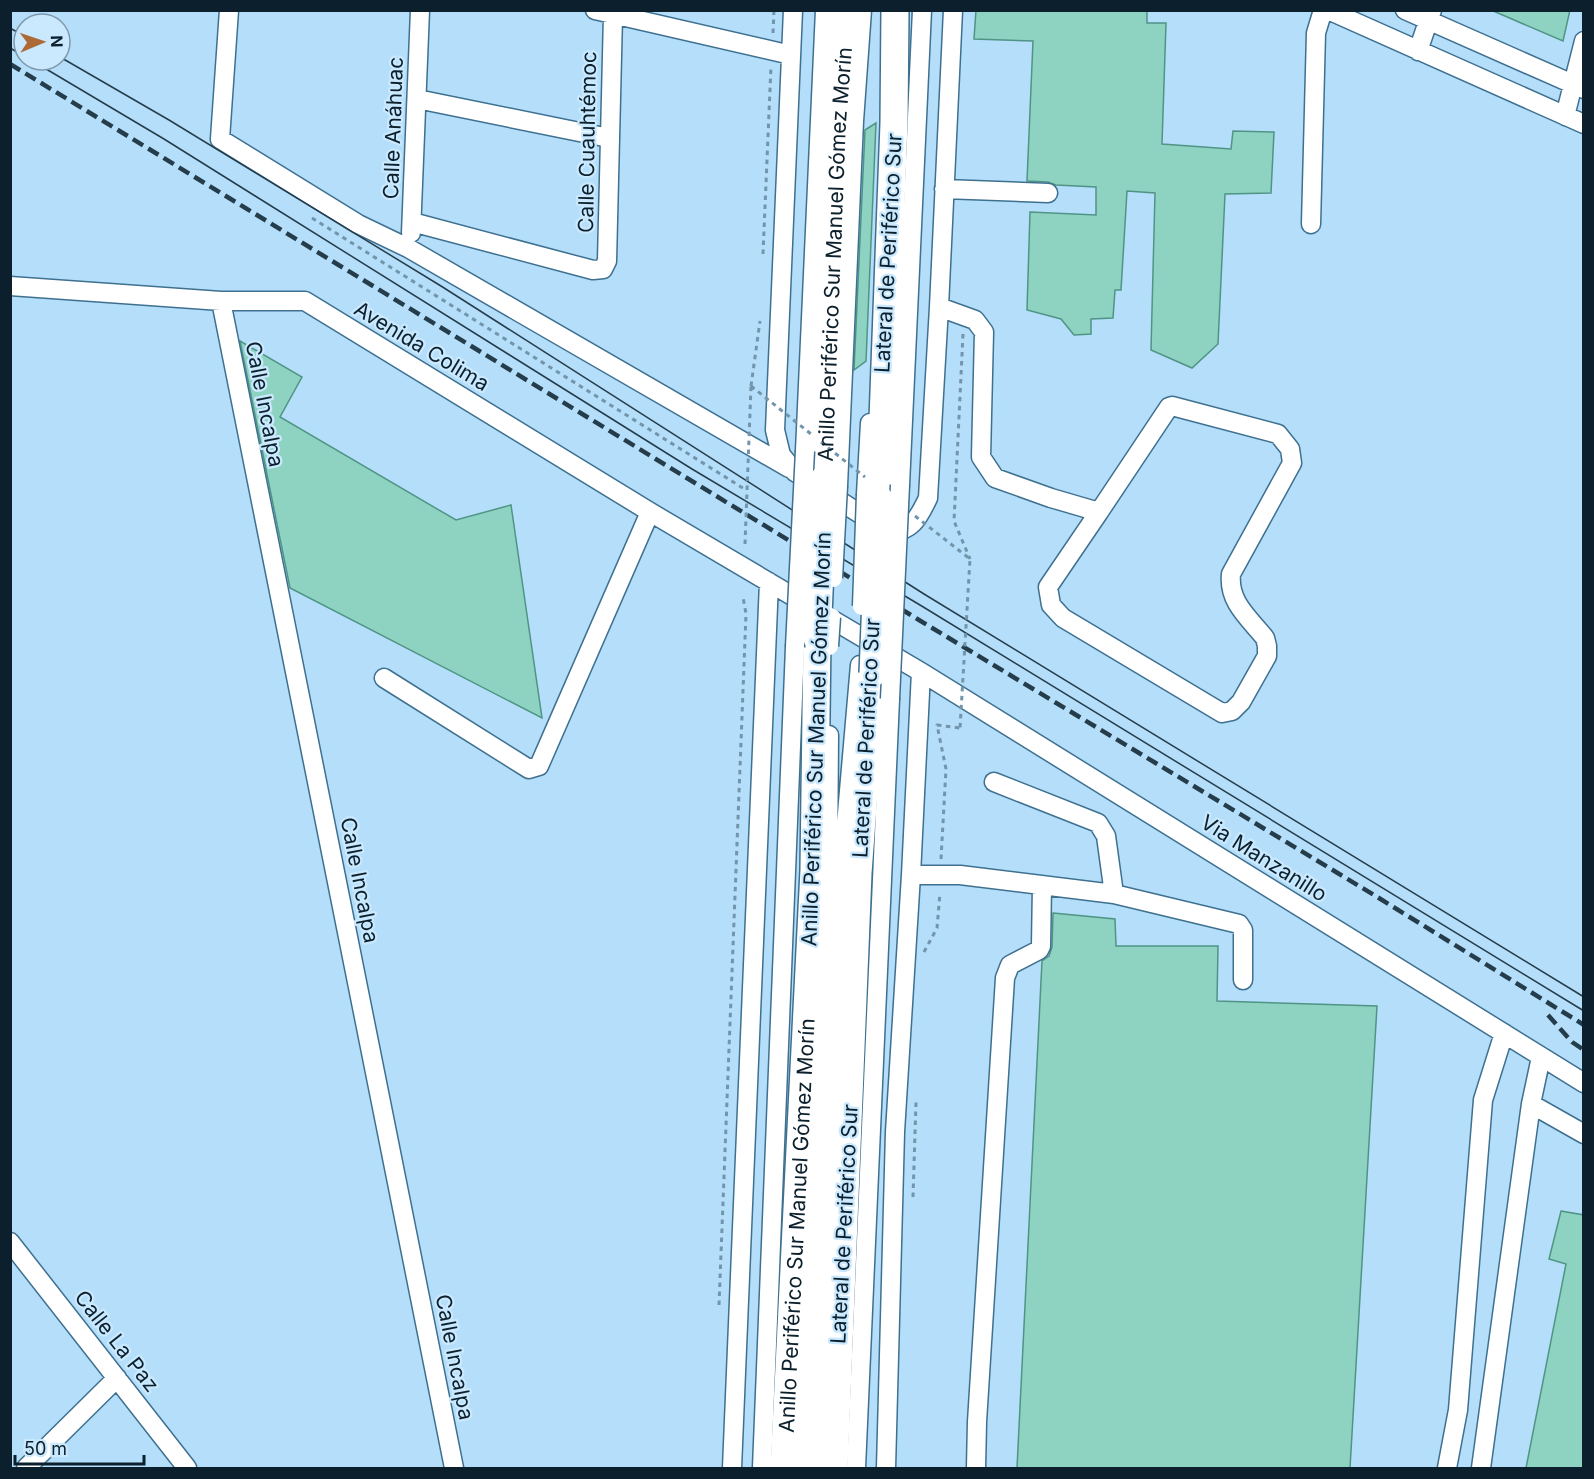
<svg xmlns="http://www.w3.org/2000/svg" width="1594" height="1479" font-family="Inter,sans-serif">
	<style>
		.building { fill: #8ed3c2; stroke: #509485; stroke-width: 1.5 }
		.lines { fill: none; stroke-linecap: round; stroke-linejoin: round }
		.minor-casing { stroke: #3e7090; stroke-width: 21 }
		.highway-casing { stroke: #3e7090; stroke-width: 30 }
		.path { stroke: #7395ab; stroke-width: 3; stroke-dasharray: 4.5 4.5; stroke-linecap: butt }
		.minor { stroke: #fff; stroke-width: 18 }
		.highway { stroke: #fff; stroke-width: 27 }
		.tram { stroke: #253d4b; stroke-width: 1.5 }
		.rail { stroke: #253d4b; stroke-width: 4.5; stroke-dasharray: 12 6; stroke-linecap: butt }
		.minor-bridge-casing { stroke: #3e7090; stroke-width: 21; stroke-linecap: butt }
		.highway-bridge-casing { stroke: #3e7090; stroke-width: 30; stroke-linecap: butt }
		.path-bridge { stroke: #7395ab; stroke-width: 3; stroke-dasharray: 4.5 4.5; stroke-linecap: butt }
		.minor-bridge { stroke: #fff; stroke-width: 18 }
		.highway-bridge { stroke: #fff; stroke-width: 27 }
		.labels { text-anchor: middle; dominant-baseline: central; stroke-width: 4.5; stroke-linejoin: round; paint-order: stroke }
		.street-label { font-size: 21px; fill: #0b202c; stroke: #cae9ff }
	</style>
	<rect width="100%" height="100%" fill="#b4defa"/>
	<path class="building" d="M976,10H1147V23H1166L1162,144L1231,149L1233,131L1274,132L1271,193L1225,194L1218,344L1192,368L1151,350L1155,193L1127,191L1121,290H1115L1113,318L1091,319V334L1074,335L1061,319L1027,310L1030,212L1096,215V187L1056,185L1048,182L1027,181L1033,41L974,39Z
		M1491,10H1570L1563,41Z
		M876,123L866,361L854,370L865,130Z
		M240,341L302,377L280,417L456,520L511,505L542,718L290,588Z
		M1053,913L1115,919L1116,946H1218L1217,1001L1377,1006L1350,1468H1017L1042,961L1049,956L1052,947Z
		M1561,1211L1584,1215V1468H1526L1566,1264L1549,1259Z"/>
	<g class="lines">
		<g class="minor-casing">
			<path id="minor" d="M229,10L220,139L358,224L408,248L789,468
				M595,10L791,55
				M793,10L775,430L781,455L795,472L885,530C910,536 919,517 928,498L939,307L953,10
				M1328,10L1584,124
				M1405,10L1584,89
				M1418,51L1432,10
				M417,99L609,138
				M1565,116L1584,41
				M944,189L1048,193
				M412,222L593,270L603,269L607,261L613,15
				M1311,224L1316,33L1323,10
				M411,233L420,10
				M10,286L221,301H305L650,512L921,672L1584,1083
				M221,301L454,1468
				M939,307L975,320L984,332L981,457L995,478L1051,498L1099,512L1169,407L1172,406L1278,434L1290,449L1292,463L1231,574C1228,602 1249,618 1265,638L1267,646V656L1241,702L1232,711L1222,713L1063,618L1051,605L1048,587L1099,512
				M805,451L825,10
				M900,485L922,10
				M838,486L854,121L862,10
				M866,494L870,423
				M384,678L529,769L539,766L650,512
				M994,782L1098,823L1106,836L1114,894
				M911,875H960L1114,894L1239,924L1243,930V980
				M1531,1104L1584,1134
				M10,1242L187,1468
				M26,1468L117,1378
				M732,1468L769,582
				M762,1468L795,647
				M801,1468L828,869L829,735
				M815,1468L842,871L860,665
				M856,1468L890,699
				M886,1468L895,1132L911,875L921,672
				M976,1468L977,1422L1005,978L1010,965L1039,950L1041,946L1042,885
				M1447,1468L1458,1410L1483,1100L1504,1033
				M1481,1468L1531,1104L1541,1057"/>
		</g>
		<g class="highway-casing">
			<g id="highway">
				<path id="s1" d="M824,479L838,123L847,10"/>
				<path d="M880,500L894,123L895,10"/>
				<path id="s2" d="M784,1468L814,870L817,638"/>
				<path d="M834,1468L858,873L873,673"/>
			</g>
		</g>
		<path class="path" d="M773,33L774,10
			M312,218L746,490
			M763,254L771,66
			M963,334L954,521L970,559
			M751,386L760,321
			M941,859L946,769L937,725L960,728
			M924,952L937,928L940,893
			M913,1197L916,1102
			M719,1305L746,614L743,597"/>
		<use href="#minor" class="minor"/>
		<use href="#highway" class="highway"/>
		<path class="tram" d="M10,28L24,36
			M10,48L24,56
			M60,57L169,120L441,286L924,594L1584,997
			M31,60L164,139L692,469L920,605L1584,1011"/>
		<path class="rail" d="M10,64L919,620L1374,895L1584,1025
			M1548,1015L1572,1042L1584,1050"/>
		<g class="minor-bridge-casing">
			<path id="minor-bridge" d="M833,578L838,486
				M862,606L866,494
				M829,646L831,617
				M795,647L805,451
				M890,699L900,485"/>
		</g>
		<g class="highway-bridge-casing">
			<path id="highway-bridge" d="M817,638L824,479
				M873,673L880,500"/>
		</g>
		<path class="path-bridge" d="M751,386L811,434
			M821,442L865,477
			M915,516L970,559L960,728
			M745,544L751,386"/>
		<use href="#minor-bridge" class="minor-bridge"/>
		<use href="#highway-bridge" class="highway-bridge"/>
	</g>
	<g class="labels">
		<g class="street-label">
			<text transform="translate(393 128) rotate(-88)">Calle Anáhuac</text>
			<text transform="translate(587 142) rotate(-89)">Calle Cuauhtémoc</text>
			<text transform="translate(888 253) rotate(-87)">Lateral de Periférico Sur</text>
			<text stroke="none"><textPath href="#s1" startOffset="225">Anillo Periférico Sur Manuel Gómez Morín</textPath></text>
			<text transform="translate(422 346) rotate(31)">Avenida Colima</text>
			<text transform="translate(265 404) rotate(79)">Calle Incalpa</text>
			<text transform="translate(866 738) rotate(-87)">Lateral de Periférico Sur</text>
			<text transform="translate(816 739) rotate(-88)">Anillo Periférico Sur Manuel Gómez Morín</text>
			<text transform="translate(1264 858) rotate(32)">Via Manzanillo</text>
			<text transform="translate(360 880) rotate(79)">Calle Incalpa</text>
			<text transform="translate(844 1224) rotate(-87)">Lateral de Periférico Sur</text>
			<text stroke="none"><textPath href="#s2" startOffset="243">Anillo Periférico Sur Manuel Gómez Morín</textPath></text>
			<text transform="translate(117 1341) rotate(52)">Calle La Paz</text>
			<text transform="translate(455 1357) rotate(79)">Calle Incalpa</text>
		</g>
	</g>
	<rect width="1594" height="1479" fill="none" stroke="#0b202c" stroke-width="24"/>
	<g transform="translate(42 42) rotate(88)"><circle r="28" fill="#cae9ff" stroke="#7e99ab" stroke-width="1.5"/>
	<path d="M0-4.5L10 22L0 15L-10 22Z" fill="#ac6b36"/>
	<text y="-9" font-size="16" font-weight="bold" text-anchor="middle" fill="#0b202c">N</text>
	</g>
	<path d="M15 1455v9h129v-9" fill="none" stroke="#0b202c" stroke-width="3"/>
	<text x="24" y="1455" font-size="18" fill="#0b202c" stroke="#cae9ff" stroke-width="4.5" paint-order="stroke">50 m</text>
</svg>
